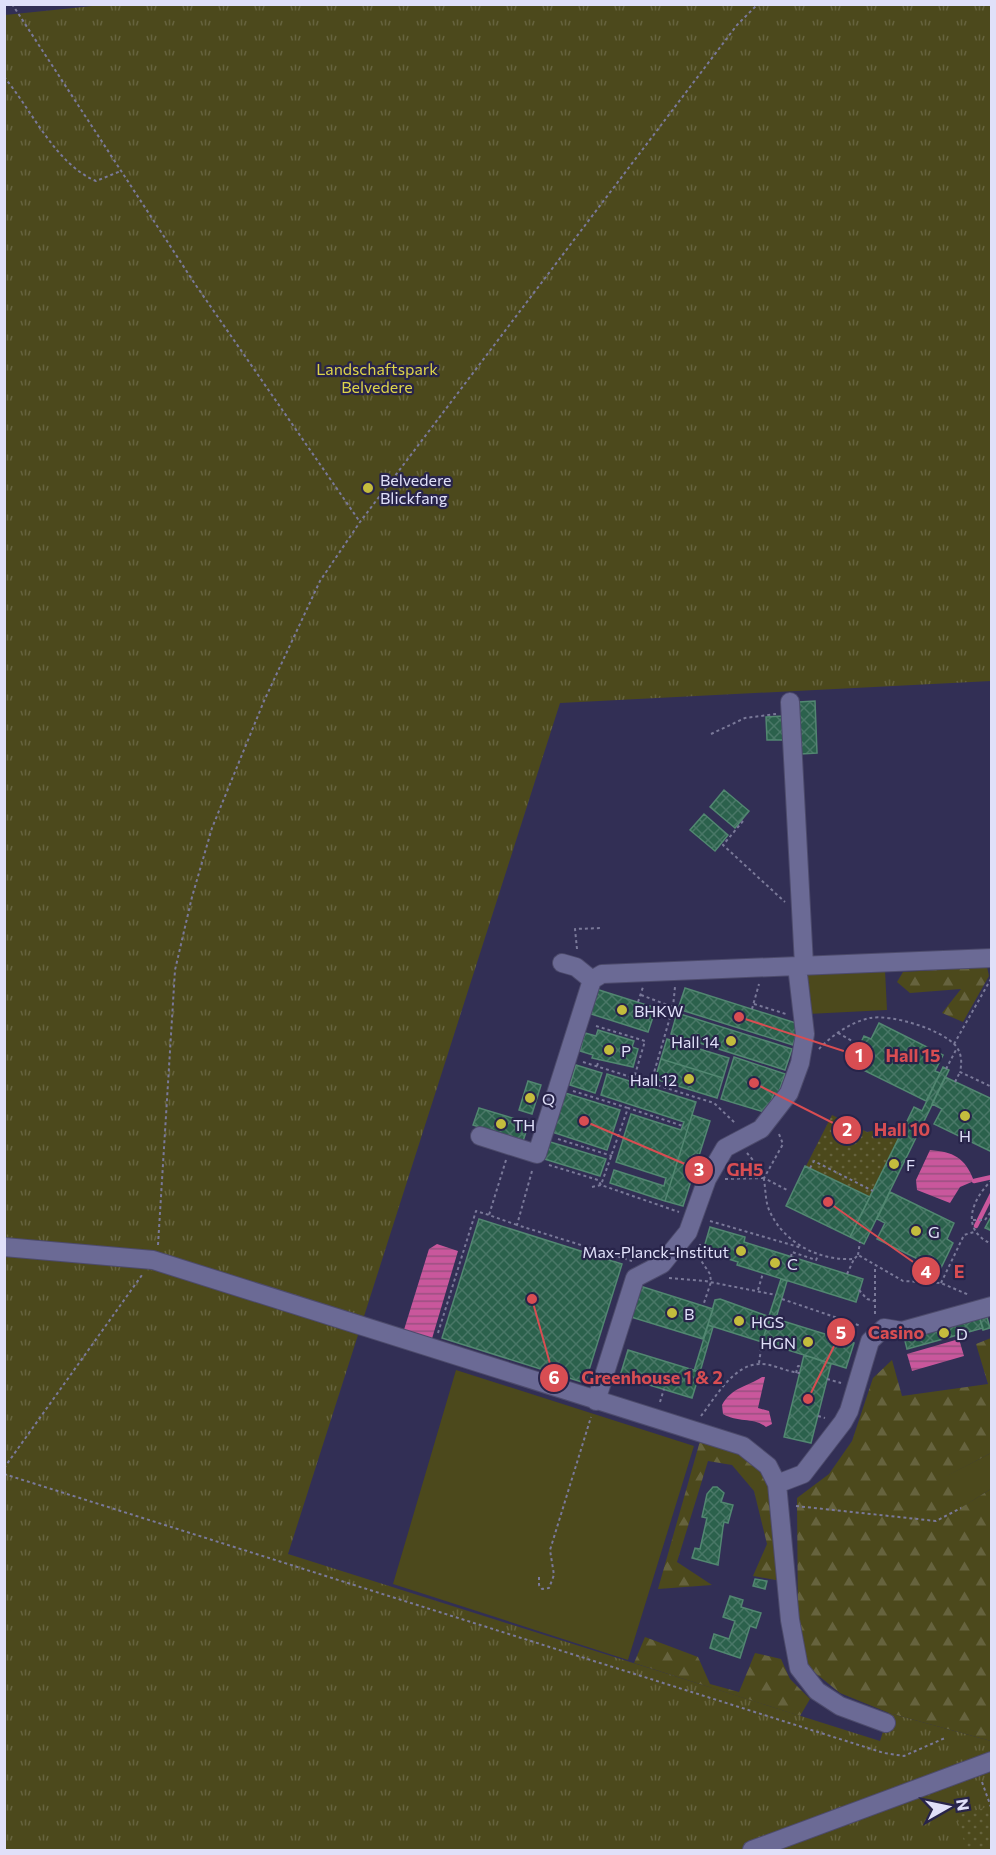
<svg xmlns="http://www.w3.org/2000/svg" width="996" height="1855" font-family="Commissioner,sans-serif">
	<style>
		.grass { fill: #4c491c }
		.forest { fill: url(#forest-firs) }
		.park { fill: url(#park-tufts) }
		.garden { fill: url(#garden-dots) }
		.water { fill: url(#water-rules) }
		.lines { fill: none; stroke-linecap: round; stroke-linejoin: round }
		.stream { stroke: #c9579c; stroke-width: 4.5 }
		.building { fill: url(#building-cross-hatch); stroke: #528771; stroke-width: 1.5 }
		.minor-casing { stroke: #4d4b6c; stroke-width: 20 }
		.path { stroke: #7a7999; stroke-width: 2; stroke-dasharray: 3 3; stroke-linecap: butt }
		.minor { stroke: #6b6a95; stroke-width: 18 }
		.poi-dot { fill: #c4bc3d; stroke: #28244a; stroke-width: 2 }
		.labels { text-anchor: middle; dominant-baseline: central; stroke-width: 4.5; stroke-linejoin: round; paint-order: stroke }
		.park-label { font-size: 16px; fill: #ddd44a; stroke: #28244a }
		.poi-label { font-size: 16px; fill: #e0e0f9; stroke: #28244a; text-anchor: start }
		.leader { fill: none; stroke: #d84d52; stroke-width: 2 }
		.callout-dot { fill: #d84d52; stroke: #28244a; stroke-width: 2 }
		.mark-label { font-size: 18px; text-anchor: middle; font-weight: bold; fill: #fff }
		.callout-label { font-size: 18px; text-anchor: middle; font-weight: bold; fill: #d84d52; stroke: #28244a; stroke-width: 4.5; stroke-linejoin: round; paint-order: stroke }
	</style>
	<defs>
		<pattern id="forest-firs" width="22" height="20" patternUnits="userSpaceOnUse" patternTransform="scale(1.5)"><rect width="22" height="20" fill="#4c491c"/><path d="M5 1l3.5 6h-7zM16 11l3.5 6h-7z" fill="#66633e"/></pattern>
		<pattern id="park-tufts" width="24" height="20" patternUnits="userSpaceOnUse" patternTransform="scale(1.5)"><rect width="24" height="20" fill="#4c491c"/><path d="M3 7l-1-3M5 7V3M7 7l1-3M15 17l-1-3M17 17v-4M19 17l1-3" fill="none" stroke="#66633e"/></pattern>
		<pattern id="garden-dots" width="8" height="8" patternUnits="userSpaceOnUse" patternTransform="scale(1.5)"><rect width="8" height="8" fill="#4c491c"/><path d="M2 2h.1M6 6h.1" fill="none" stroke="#66633e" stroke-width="1.8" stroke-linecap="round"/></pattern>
		<pattern id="water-rules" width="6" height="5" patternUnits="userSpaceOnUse" patternTransform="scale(1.5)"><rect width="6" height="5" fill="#c9579c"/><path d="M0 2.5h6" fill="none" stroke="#9a5080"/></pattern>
		<pattern id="building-cross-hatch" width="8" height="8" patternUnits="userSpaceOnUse" patternTransform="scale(1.5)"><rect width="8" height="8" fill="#2b614c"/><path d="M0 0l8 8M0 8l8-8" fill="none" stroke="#497767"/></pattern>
	</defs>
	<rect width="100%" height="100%" fill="#322f55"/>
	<path class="grass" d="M885,970L887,1010L808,1014L806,974Z
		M456,1370L694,1446L628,1660L393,1584Z
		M991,1453V1489L961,1508L946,1476Z"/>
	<path class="forest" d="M987,967L989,976L963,1022L942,1013L961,989L910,993L897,982L903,972Z
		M991,1338V1453L947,1476L962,1507L991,1489V1741L889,1713L840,1693L804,1664L798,1623L797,1498L829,1474L852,1441L873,1378L892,1360L902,1396L988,1384L976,1344Z
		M700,1441C712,1444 730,1445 741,1452C781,1479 776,1538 781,1581L753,1576L767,1544L754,1491L732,1465L708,1461L677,1562L712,1585L658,1589Z
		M645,1637L698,1657L710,1684L739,1692L755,1653L781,1659L790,1679L810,1699L800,1716L634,1663Z"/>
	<path class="park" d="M112,4L991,5V681L560,703L288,1554L880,1741L889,1713L991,1741V1850H5V15Z"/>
	<path class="garden" d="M832,1115L867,1132L881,1129L899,1138L870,1197L806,1166Z
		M991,1806V1850H967L956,1816Z"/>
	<path class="water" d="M930,1150C953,1152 965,1157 974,1181L960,1187L950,1203L917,1190L916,1180Z
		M437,1244L458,1251L431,1342L403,1333L429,1249Z
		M959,1339L964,1356L912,1371L907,1354Z
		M762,1377H765L758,1408L769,1411L772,1424L766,1427C754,1417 738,1423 723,1414L722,1405C732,1387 747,1387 762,1377Z"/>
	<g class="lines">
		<path class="stream" d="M974,1181L992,1177
			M976,1226L992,1194"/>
	</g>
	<path class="building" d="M815,701L817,753L801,754L799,702Z
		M782,716L783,740H767L766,717Z
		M724,790L749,811L735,828L710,807Z
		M704,814L728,835L715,851L690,830Z
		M685,988L799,1024L793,1045L678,1009Z
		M596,989L656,1008L648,1032L588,1013Z
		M677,1013L792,1049L785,1070L671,1034Z
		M879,1023L943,1055L935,1071L940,1073L926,1101L851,1064L864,1036L871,1039Z
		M598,1030L634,1041L632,1047L638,1049L633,1067L592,1058L593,1055L580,1051L585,1033L596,1036Z
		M667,1039L729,1058L723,1078L661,1059Z
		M734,1057L785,1074L778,1094L774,1093L767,1113L721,1099Z
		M661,1059L723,1078L717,1098L655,1079Z
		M576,1065L602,1073L595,1093L570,1085Z
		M943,1067L949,1070L864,1244L850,1237L914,1107L922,1111Z
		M607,1074L696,1102L665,1201L610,1183L614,1170L664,1186L666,1178L616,1162L631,1114L681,1130L684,1122L601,1095Z
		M945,1077L992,1099V1152L934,1124L942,1109L932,1104Z
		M528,1081L541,1085L532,1114L519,1110Z
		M562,1092L620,1110L607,1150L549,1131Z
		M479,1108L529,1123L523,1141L473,1125Z
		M692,1115L710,1121L683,1206L665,1201Z
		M547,1141L606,1159L600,1176L541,1158Z
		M805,1166L870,1197L850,1237L786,1206Z
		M890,1192L954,1223L947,1239L953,1243L940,1270L877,1239L885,1223L877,1219Z
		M992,1215V1231L985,1228Z
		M479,1219L622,1264L585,1383L442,1338Z
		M710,1227L745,1237L744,1242L863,1279L856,1302L737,1265L738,1262L703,1251Z
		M781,1279L787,1281L776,1318L769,1316Z
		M640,1286L713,1309L703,1339L631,1317Z
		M720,1299L770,1317L762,1342L708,1325L715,1300Z
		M986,1314L990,1328L983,1330L979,1316Z
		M979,1316L983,1328L907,1349L905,1341L925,1335L924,1332Z
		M770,1317L854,1343L846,1368L762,1342Z
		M708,1325L713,1327L700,1372L694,1371Z
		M628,1350L700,1372L692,1398L620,1376Z
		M804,1355L831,1364L811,1443L784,1437Z
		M713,1487H717L724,1493L721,1502L733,1505L728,1523L724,1522L723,1527L718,1565L692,1558L695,1548L700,1549L707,1518L702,1517L707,1494Z
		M755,1579L767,1581L765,1589L753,1586Z
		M730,1596L743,1600L741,1607L761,1613L756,1628L750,1626L740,1658L710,1648L714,1634L729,1639L735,1621L723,1617Z"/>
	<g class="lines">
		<g class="minor-casing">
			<path id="minor" d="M790,702L804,965
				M562,963L576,967L592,980
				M480,1136L537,1154L592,980L602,974L992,958
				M4,1247L153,1260L743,1446L768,1466L777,1484L790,1620L799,1668L817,1691L840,1706L886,1723
				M596,1401L635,1278L662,1264L688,1232L707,1179L725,1148L761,1129L789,1093L800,1063L805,1034L797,966
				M777,1484L803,1474L843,1422L849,1411L870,1341L884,1328L902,1331L992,1306
				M752,1850L992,1761"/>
		</g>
		<path class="path" d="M12,4L195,284L360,522
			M4,77C32,110 55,164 96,181L121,171
			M711,734L745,718L776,714
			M743,821L723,845L785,902
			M577,949L575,929L602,928
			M641,995L673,1007
			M638,1002L643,987
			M754,1004L786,1014
			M752,1009L759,984
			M596,1026L645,1041L634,1078
			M838,1033L852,1041L857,1049
			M954,1044L992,977
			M819,1049C832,1035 851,1022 870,1018C891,1014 941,1029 956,1046C962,1054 962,1063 960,1072L992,1087
			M583,1062L714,1103L736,1124
			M597,1066L599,1060
			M946,1069L957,1048
			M955,1082L960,1072
			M651,1083L673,1007L675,987
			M573,1091L628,1108
			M779,1134L783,1144L764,1178L789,1191
			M558,1139L612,1156
			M747,1153C753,1160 763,1172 764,1180C766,1191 765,1202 770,1212C785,1244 820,1261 854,1259L858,1255L903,1281L941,1283L969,1295
			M506,1160L489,1215L517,1225
			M549,1165L598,1180L601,1185L628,1108L683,1126
			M810,1168L814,1161L873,1191
			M532,1171L517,1225L632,1261
			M725,1179L764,1178
			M992,1180C972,1199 959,1230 992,1244
			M592,1187L601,1185L679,1212
			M973,1220H985L992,1210
			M710,1221L802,1248
			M700,1244V1259L710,1274L711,1282L703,1306
			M158,1245L175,970L192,897L212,828L264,701L320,581L360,522L737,25L758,4
			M858,1255L860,1242
			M791,1257L792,1252L816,1260L818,1256
			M847,1274L854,1259
			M669,1278L705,1281L776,1295
			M941,1283L964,1235L974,1232
			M758,1290L763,1273
			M859,1290L867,1299L874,1301
			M782,1299L861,1326
			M875,1314V1266
			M438,1333L476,1211L489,1215
			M759,1363L762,1342
			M796,1373L798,1366H802
			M827,1379L841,1383
			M660,1402L664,1389
			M701,1416C715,1398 733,1365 759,1364C772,1363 786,1372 800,1373
			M818,1416L825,1418
			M4,1468L142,1275
			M4,1474L884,1753L904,1756L945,1738
			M796,1506L936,1521L961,1508
			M539,1577V1585L542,1589L549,1588L554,1575L550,1550L591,1417
			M982,1782L992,1810"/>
		<use href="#minor" class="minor"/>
	</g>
	<g class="poi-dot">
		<circle cx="368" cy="488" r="6"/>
		<circle cx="622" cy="1010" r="6"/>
		<circle cx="731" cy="1041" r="6"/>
		<circle cx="609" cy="1050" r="6"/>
		<circle cx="689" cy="1079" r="6"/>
		<circle cx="530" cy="1098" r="6"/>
		<circle cx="965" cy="1116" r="6"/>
		<circle cx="501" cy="1124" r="6"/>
		<circle cx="894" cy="1164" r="6"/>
		<circle cx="916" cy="1231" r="6"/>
		<circle cx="741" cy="1251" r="6"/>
		<circle cx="775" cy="1263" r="6"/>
		<circle cx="672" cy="1313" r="6"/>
		<circle cx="739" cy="1321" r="6"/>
		<circle cx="944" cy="1333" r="6"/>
		<circle cx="808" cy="1342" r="6"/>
	</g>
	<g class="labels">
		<g class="park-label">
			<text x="377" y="368">Landschaftspark<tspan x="377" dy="18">Belvedere</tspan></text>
		</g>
		<g class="poi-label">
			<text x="380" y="479">Belvedere<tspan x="380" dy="18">Blickfang</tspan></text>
			<text x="634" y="1010">BHKW</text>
			<text x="719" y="1041" text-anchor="end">Hall 14</text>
			<text x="621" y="1050">P</text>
			<text x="677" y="1079" text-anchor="end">Hall 12</text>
			<text x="542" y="1098">Q</text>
			<text x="513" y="1124">TH</text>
			<text x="965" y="1135" text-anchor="middle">H</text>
			<text x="906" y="1164">F</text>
			<text x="928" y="1231">G</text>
			<text x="729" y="1251" text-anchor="end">Max-Planck-Institut</text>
			<text x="787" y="1263">C</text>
			<text x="684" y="1313">B</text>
			<text x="751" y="1321">HGS</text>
			<text x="956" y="1333">D</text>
			<text x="796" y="1342" text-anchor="end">HGN</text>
		</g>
	</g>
	<path class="leader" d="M739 1017L859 1056M754 1083L847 1130M584 1121L699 1170M828 1202L926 1271M808 1399L841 1332M532 1299L554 1378"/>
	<g class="callout-dot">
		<circle cx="739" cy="1017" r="6"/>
		<circle cx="754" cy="1083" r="6"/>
		<circle cx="584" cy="1121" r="6"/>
		<circle cx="828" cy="1202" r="6"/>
		<circle cx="808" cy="1399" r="6"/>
		<circle cx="532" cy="1299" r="6"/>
		<circle cx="859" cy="1056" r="15"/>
		<circle cx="847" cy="1130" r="15"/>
		<circle cx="699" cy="1170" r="15"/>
		<circle cx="926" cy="1271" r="15"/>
		<circle cx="841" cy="1332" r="15"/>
		<circle cx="554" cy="1378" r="15"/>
	</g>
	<g class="mark-label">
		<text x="859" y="1062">1</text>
		<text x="847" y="1136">2</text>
		<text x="699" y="1176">3</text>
		<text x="926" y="1278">4</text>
		<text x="841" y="1339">5</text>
		<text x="554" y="1384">6</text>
	</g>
	<g class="callout-label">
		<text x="913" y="1062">Hall 15</text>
		<text x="902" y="1136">Hall 10</text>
		<text x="745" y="1176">GH5</text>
		<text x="959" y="1278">E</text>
		<text x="896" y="1339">Casino</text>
		<text x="652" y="1384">Greenhouse 1 &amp; 2</text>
	</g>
	<rect width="996" height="1855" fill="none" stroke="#e0e0f9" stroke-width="12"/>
	<g transform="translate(948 1807) rotate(81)" stroke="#28244a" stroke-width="4.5" paint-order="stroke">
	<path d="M0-4.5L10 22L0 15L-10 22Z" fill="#e0e0f9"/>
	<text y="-9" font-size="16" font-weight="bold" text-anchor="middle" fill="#e0e0f9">N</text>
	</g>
</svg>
